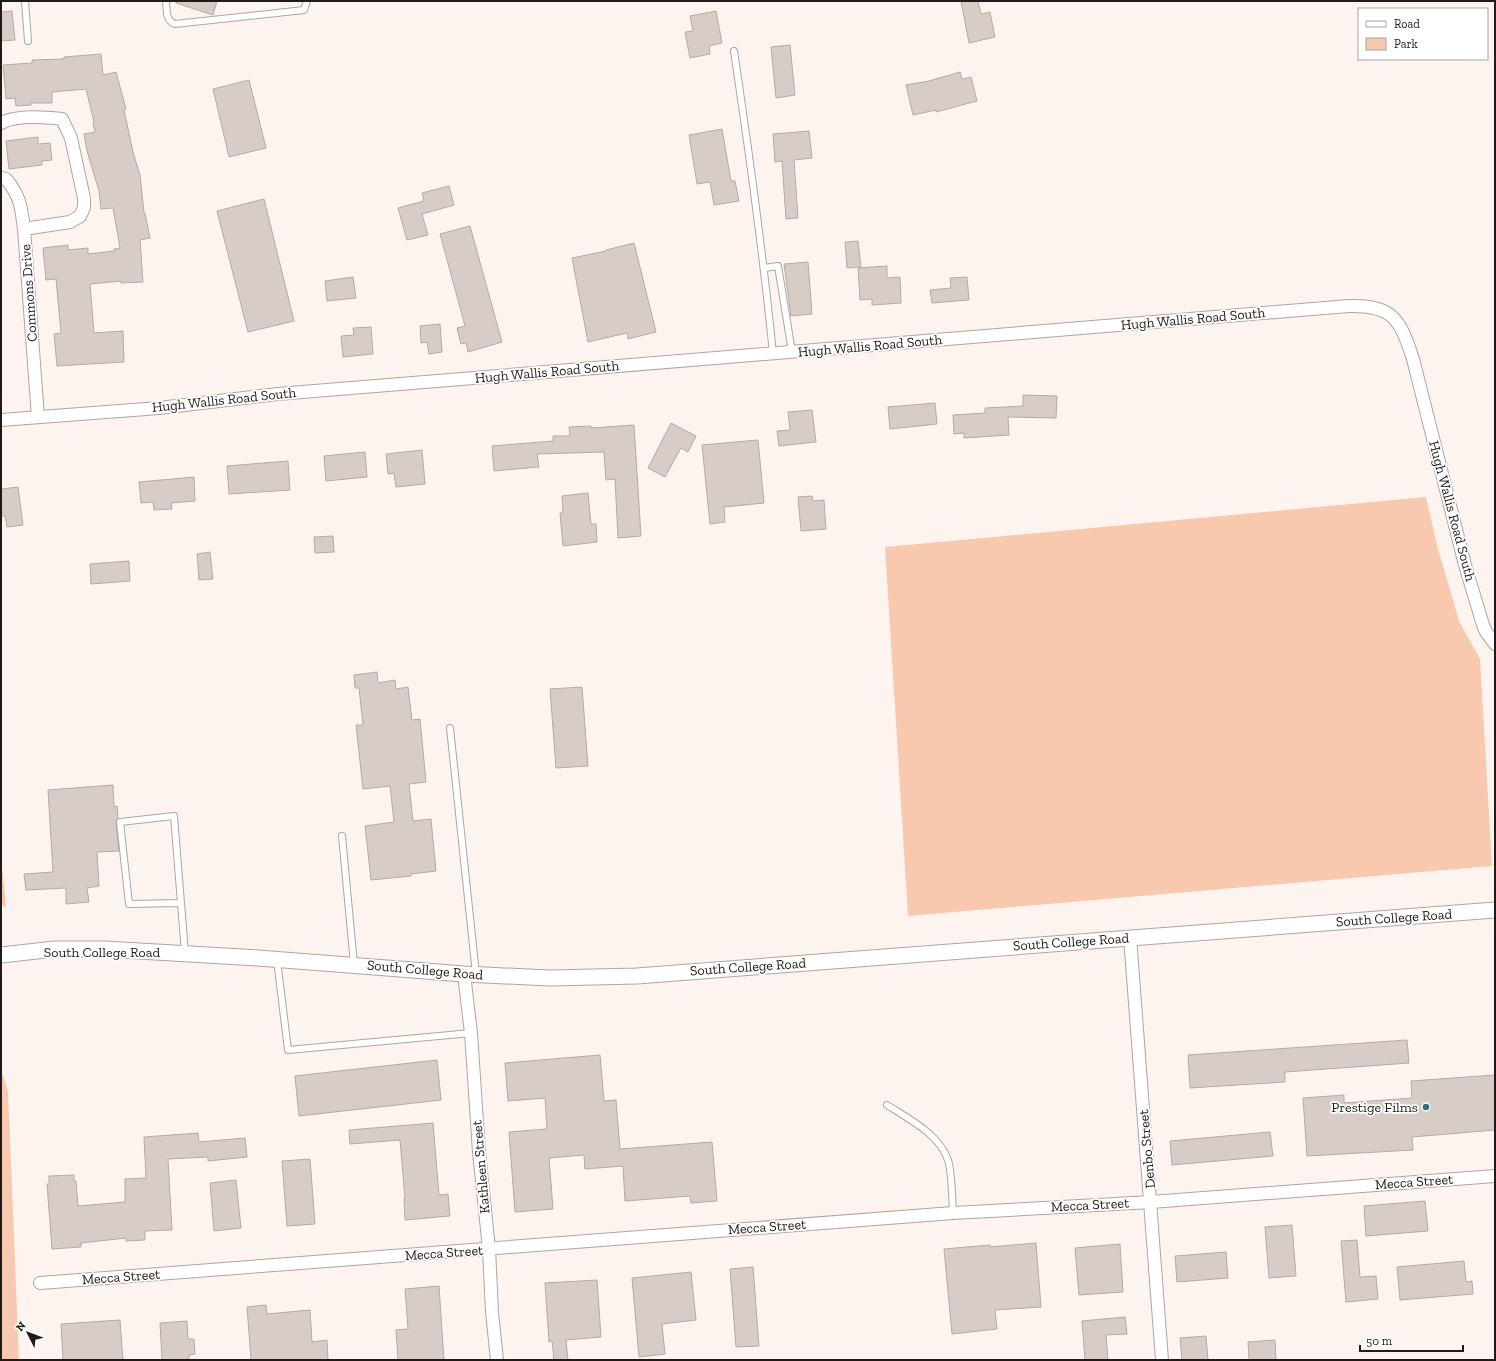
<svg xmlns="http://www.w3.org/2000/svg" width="1496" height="1361" font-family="'Zilla Slab',serif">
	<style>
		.green { fill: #f8c9af }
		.building { fill: #d8ccc6; stroke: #b6aaa4 }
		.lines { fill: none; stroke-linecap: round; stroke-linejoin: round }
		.service-casing { stroke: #b1a59f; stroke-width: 8 }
		.minor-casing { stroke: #b1a59f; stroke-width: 14 }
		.tertiary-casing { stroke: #b1a59f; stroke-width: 17 }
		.service { stroke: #fff; stroke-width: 6 }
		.minor { stroke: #fff; stroke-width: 12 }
		.tertiary { stroke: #fff; stroke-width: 15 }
		.poi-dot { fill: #2e7182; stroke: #fff; stroke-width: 1.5 }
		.labels { text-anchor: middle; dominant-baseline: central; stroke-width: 3.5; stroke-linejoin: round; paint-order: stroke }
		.street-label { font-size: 14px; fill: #201b19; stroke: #fff }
		.poi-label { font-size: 14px; fill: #201b19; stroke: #fff; text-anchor: end }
	</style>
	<rect width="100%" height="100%" fill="#fef4ef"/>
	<path class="green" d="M1426,497L1437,545L1459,621L1480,659L1492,866L908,916L885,547Z
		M1,856L6,907L1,905Z
		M1,1070L8,1091L19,1360H1Z"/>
	<path class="building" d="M176,1H217L213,15L176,3Z
		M961,1H978L981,14L990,12L995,37L969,43Z
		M12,11L15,40L1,41V12Z
		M716,11L722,43L709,46L710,54L690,58L685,32L693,31L690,16Z
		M790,45L795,95L776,98L771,47Z
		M101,54L103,75L116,72L126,109L124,110L133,152L140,175L144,213H145L150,238L140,240L143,282L121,283V281L90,284L94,333L123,331L124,362L57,366L54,334L61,333L56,279L46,280L43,248L68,245V250L88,248V254L114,251V249L120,248L113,208L101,209L99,191L87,151L84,134L95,132L93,123L94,122L86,89L52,92V103H31V105L16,106L15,98L6,99L3,65L32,63V60L64,59V57Z
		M960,72L962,79L971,77L977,101L936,112V110L913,115L906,85L929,81Z
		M249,80L266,148L229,157L213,89Z
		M722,129L731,181H735L739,201L714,205L710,182L697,184L689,135Z
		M809,131L812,158L794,160L798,218L786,219L782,161L775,162L773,134Z
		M38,137V144L50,143L52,160L42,161V165L9,169L6,141Z
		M449,186L454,205L422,214L428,235L407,240L398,208L424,201L422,193Z
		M264,199L294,321L248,332L217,211Z
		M470,226L502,342L468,352L466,343L461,344L457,328L465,326L440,234Z
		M858,241L861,267L847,268L845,242Z
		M634,243L656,332L628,339L627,333L588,342L572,258L606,251V250Z
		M808,262L812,314L791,316L784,264Z
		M887,266V278L900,277L901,303L872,305V299L860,300L858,268Z
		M353,277L356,298L327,301L325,281Z
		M967,277L969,300L932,303L930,290L951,288L950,278Z
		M440,324L442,352L429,354L427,342L421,343L420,326Z
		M371,327L373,354L343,357L341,336L354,335L353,328Z
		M1023,395L1057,396L1056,418L1008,417L1009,435L964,438V433L954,434L953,415L985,413V408L1023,406Z
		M935,403L937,424L890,429L888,407Z
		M812,410L816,442L779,446L777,431L790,430L788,412Z
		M671,423L696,436L688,452L681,448L665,477L648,468Z
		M634,425L641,536L618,538L615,479L606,480L604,452L537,454L539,467L494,471L492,446L553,441V436H570L569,427L591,426V428Z
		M758,440L764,503L724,507L725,522L710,524L702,445Z
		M422,450L425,484L396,487L394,473L388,474L386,454Z
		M365,452L367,477L326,481L324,456Z
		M288,461L290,490L229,494L227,466Z
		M194,477L195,501L171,503L172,509L154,510L153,502L141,503L139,482Z
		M18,487L23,525L7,527L5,516H1V489Z
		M588,493L591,524H596L597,542L563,546L560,513H563L562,496Z
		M812,496L813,501L824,500L826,529L801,531L798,497Z
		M333,536L334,552L315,553L314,537Z
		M210,552L213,579L199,580L197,554Z
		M129,561L130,581L91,584L90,564Z
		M377,672L378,683L395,680L396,689L408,687L412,720L420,719L426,782L409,784L413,821L431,819L436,871L411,874V876L371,880L365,826L394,822L390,786L363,789L356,725H363L359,688H355L354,675Z
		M582,687L588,766L556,768L550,689Z
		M113,785L114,807L117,806L118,818L116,822L119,851L97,852L99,886L87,888L89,902L66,904V888L26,890L24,874L53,872L48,790Z
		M1407,1040L1409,1063L1285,1072V1082L1190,1088L1188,1055Z
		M600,1055L604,1101L616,1100L620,1149L712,1142L717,1201L691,1203L690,1196L625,1201L623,1166L585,1169L584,1155L549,1158L553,1209L515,1212L509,1132L547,1129L545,1098L508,1101L505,1063Z
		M437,1060L441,1100L299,1116L295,1076Z
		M1495,1075V1130L1412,1137L1413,1150L1307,1156L1303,1098L1344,1095V1103L1412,1098L1411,1081Z
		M433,1123L439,1195L448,1194L450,1216L405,1220L404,1198H405L400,1140L350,1144L349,1130Z
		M1270,1132L1273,1156L1172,1165L1170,1141Z
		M198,1133L199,1142L245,1138L247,1157L208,1161V1157L168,1159L172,1230L145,1231V1240L126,1241V1238L81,1243V1247L52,1249L47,1184H49V1176L74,1175V1181H76L78,1206L125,1202V1179L146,1178L144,1137Z
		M310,1159L315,1224L287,1226L282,1161Z
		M236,1180L241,1228L214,1231L210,1183Z
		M1425,1201L1428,1231L1366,1236L1364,1206Z
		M1292,1225L1296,1276L1269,1278L1265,1227Z
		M1357,1240L1360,1277L1376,1276L1378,1299L1346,1302L1341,1241Z
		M1036,1243L1041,1307L995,1310L997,1329L952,1334L944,1249L990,1245V1247Z
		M1120,1244L1123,1292L1079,1295L1075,1248Z
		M1226,1252L1228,1278L1177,1282L1175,1256Z
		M1464,1261L1466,1282L1472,1281L1473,1294L1400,1300L1397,1267Z
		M753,1267L759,1346L736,1347L730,1269Z
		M691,1272L696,1320L662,1324L665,1354L639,1357L632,1278Z
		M597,1280L601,1337L566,1340L568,1360H554L552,1341L549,1342L545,1283Z
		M439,1286L444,1360H398L396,1330L408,1329L405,1289Z
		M266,1305L267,1314L310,1310L312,1342L327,1340L328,1360H251L247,1307Z
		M1125,1317L1127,1334L1106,1335L1108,1360H1085L1082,1321Z
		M120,1320L123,1360H63L61,1324Z
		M187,1321L188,1339H194L195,1354L189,1355V1360H162L160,1323Z
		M1206,1336L1208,1360H1182L1180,1338Z
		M1275,1340L1276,1360H1249L1248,1342Z"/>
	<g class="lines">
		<g class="service-casing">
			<path id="service" d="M25,1L28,41
				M166,1C167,10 165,20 175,24L304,10L307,1
				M734,51C749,152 763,252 773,354
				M764,268L778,266L792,352
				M450,728L476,974
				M342,836L354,964
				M180,903L129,904L120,822L174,816L185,953
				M277,960L288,1050L471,1033
				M887,1105C909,1119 939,1134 948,1160C952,1172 952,1199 953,1213"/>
		</g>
		<g class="minor-casing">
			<path id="minor" d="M1,123C16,115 45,117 62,119L71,138L84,198V208L80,216L70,222L24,229
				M1,178L6,179C21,197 21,207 24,229L38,417
				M1,420L159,408L278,394L1349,306C1393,305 1400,319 1413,359L1465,565L1483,625L1486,632L1495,644
				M1130,937L1162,1360
				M464,974L471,1033L479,1152L489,1249L492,1312L497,1360
				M40,1283L953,1213L1151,1202L1495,1176"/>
		</g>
		<g class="tertiary-casing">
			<path id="tertiary" d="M1,955L55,949H105L258,958L464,974L550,978L637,976L1495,910"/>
		</g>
		<use href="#service" class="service"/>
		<use href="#minor" class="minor"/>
		<use href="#tertiary" class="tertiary"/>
	</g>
	<circle class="poi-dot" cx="1426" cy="1107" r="4"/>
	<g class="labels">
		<g class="street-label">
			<text transform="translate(29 293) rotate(-94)">Commons Drive</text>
			<text transform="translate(1193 319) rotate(-5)">Hugh Wallis Road South</text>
			<text transform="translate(870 346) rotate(-5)">Hugh Wallis Road South</text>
			<text transform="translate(547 372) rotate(-5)">Hugh Wallis Road South</text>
			<text transform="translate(224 400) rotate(-6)">Hugh Wallis Road South</text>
			<text transform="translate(1452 511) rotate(75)">Hugh Wallis Road South</text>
			<text transform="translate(1394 918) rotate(-4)">South College Road</text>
			<text transform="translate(1071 942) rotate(-4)">South College Road</text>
			<text x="102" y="952">South College Road</text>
			<text transform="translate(748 967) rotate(-4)">South College Road</text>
			<text transform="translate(425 970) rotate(5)">South College Road</text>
			<text transform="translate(1147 1149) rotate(-95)">Denbo Street</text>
			<text transform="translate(481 1167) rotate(-95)">Kathleen Street</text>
			<text transform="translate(1414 1182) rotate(-4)">Mecca Street</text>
			<text transform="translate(1090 1205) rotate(-3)">Mecca Street</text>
			<text transform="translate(767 1227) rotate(-4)">Mecca Street</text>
			<text transform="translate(444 1253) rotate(-4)">Mecca Street</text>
			<text transform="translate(121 1277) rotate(-4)">Mecca Street</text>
		</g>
		<g class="poi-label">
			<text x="1418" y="1107">Prestige Films</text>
		</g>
	</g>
	<rect width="1496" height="1361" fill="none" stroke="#201b19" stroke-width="4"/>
	<rect x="1358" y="8" width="130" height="52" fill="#ffffff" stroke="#a6a4a3"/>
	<rect x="1366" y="21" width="20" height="6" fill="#ffffff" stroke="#a6a4a3"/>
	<text x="1394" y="28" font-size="12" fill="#201b19">Road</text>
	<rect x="1366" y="38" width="20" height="12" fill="#f8c9af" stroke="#a6a4a3"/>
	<text x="1394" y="48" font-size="12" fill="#201b19">Park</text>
	<g transform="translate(28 1333) rotate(312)" stroke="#ffffff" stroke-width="3" paint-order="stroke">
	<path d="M0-3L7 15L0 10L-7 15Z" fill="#201b19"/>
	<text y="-6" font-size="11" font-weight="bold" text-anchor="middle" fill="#201b19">N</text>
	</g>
	<path d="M1360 1345v6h103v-6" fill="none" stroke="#201b19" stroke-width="2"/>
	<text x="1366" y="1345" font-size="12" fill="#201b19" stroke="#ffffff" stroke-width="3" paint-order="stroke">50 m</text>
</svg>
